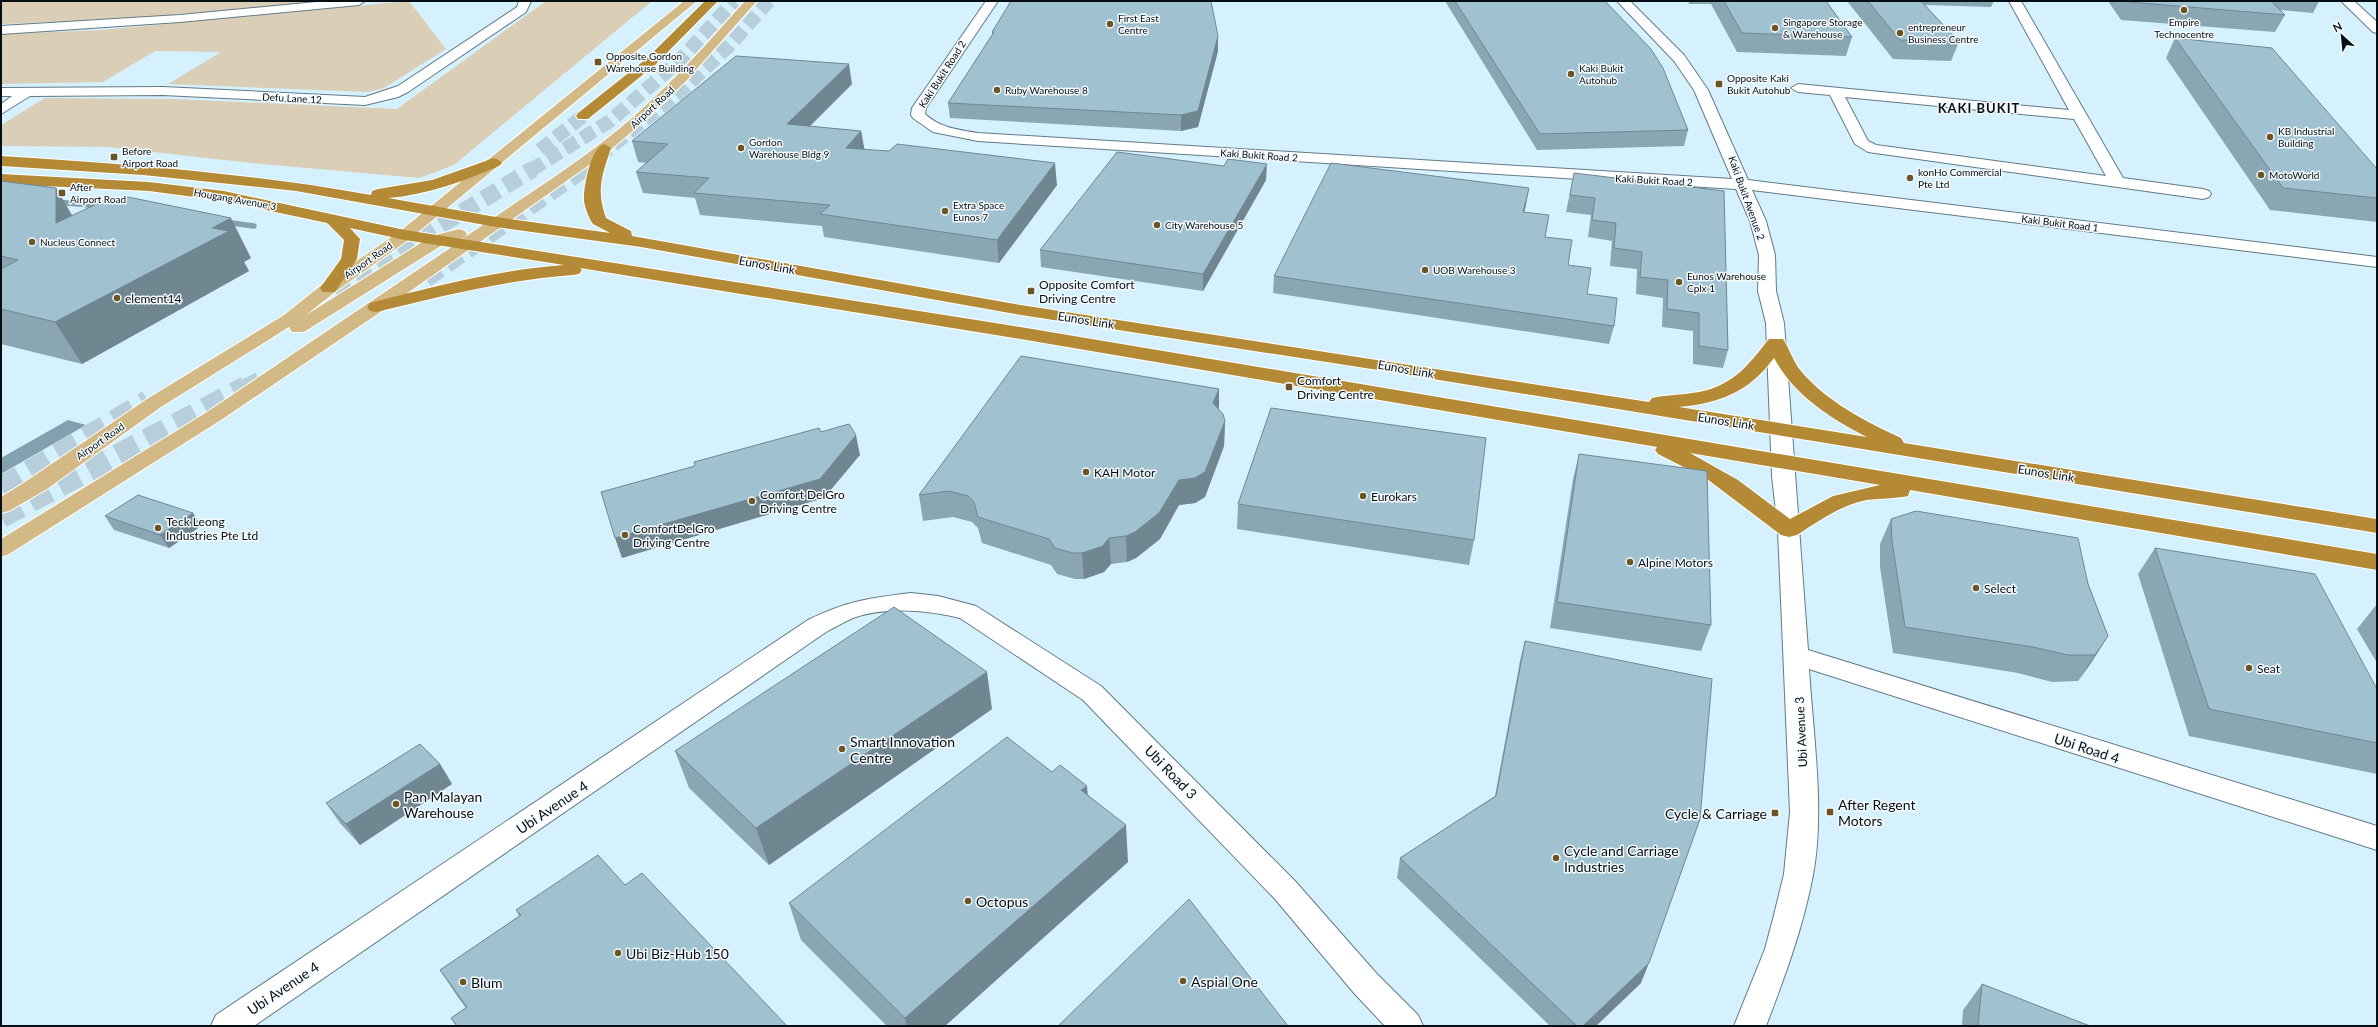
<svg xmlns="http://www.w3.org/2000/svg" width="2378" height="1027" font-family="Lato,sans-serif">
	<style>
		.green { fill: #dbceb7 }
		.water { fill: #82a1b0 }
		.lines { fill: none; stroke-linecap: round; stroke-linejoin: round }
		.stream { stroke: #82a1b0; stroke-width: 5.5 }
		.highway-tunnel-far2 { stroke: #b7cfdb; stroke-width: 14; stroke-dasharray: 14 6; stroke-linecap: butt }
		.highway-tunnel-far1 { stroke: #b7cfdb; stroke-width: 17; stroke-dasharray: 17 8; stroke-linecap: butt }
		.highway-tunnel { stroke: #b7cfdb; stroke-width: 22; stroke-dasharray: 22 11; stroke-linecap: butt }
		.minor-casing { stroke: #627a86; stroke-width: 2 }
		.major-casing { stroke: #fff; stroke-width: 2 }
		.highway-casing { stroke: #fff; stroke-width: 2 }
		.minor { fill: #fff; fill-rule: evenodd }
		.major { fill: #d2b986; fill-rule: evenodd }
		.highway { fill: #b48a36; fill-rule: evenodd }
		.wall { fill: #8aa6b3 }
		.shaded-wall { fill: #708792 }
		.building { fill: #a0c1d0; stroke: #708792 }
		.poi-dot { fill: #6d5425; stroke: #f5fafd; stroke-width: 1.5 }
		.labels { text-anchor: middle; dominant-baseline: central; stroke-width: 3; stroke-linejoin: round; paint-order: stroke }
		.far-poi-label { font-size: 10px; fill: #050e12; stroke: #f5fafd; text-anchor: start }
		.far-street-label { font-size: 10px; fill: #050e12; stroke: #f5fafd }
		.street-label { font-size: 12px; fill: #050e12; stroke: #f5fafd }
		.poi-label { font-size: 12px; fill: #050e12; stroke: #f5fafd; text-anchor: start }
		.far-district-label { font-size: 13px; font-weight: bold; letter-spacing: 1px; fill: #050e12; stroke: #f5fafd }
		.near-poi-label { font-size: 14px; fill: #050e12; stroke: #f5fafd; text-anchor: start }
		.near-street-label { font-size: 14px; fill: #050e12; stroke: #f5fafd }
	</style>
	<rect width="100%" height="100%" fill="#d6f1fe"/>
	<path class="green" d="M1,1H304L303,3L127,19L1,24Z
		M409,1L446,49L384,88L368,92L168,84L221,52L155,51L103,82L1,84V34L101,30Z
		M546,1H652L454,165L419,178L251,163L109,147L1,146V125L45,98L174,99L397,109Z"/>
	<path class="water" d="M68,420L86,425L1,474V458Z"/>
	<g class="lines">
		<path class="stream" d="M55,202L102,206
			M224,222L254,226"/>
		<path class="highway-tunnel-far2" d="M540,150L583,116
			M531,170L610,121L680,60L734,1
			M582,170L682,90L730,45L769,1"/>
		<path class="highway-tunnel-far1" d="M426,279L584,169
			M334,290L533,169
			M244,388L260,380"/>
		<path class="highway-tunnel" d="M1,488L148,401
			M1,517L246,387"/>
		<g class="minor-casing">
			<path id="minor" d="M327,1H365L359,5L180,22L1,34V26L180,15Z
				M519,1H531L526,12L408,92L398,97L365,105L163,95L30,96L1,114V104L12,96H1V88L163,87L365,97L398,86L517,7Z
				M986,1H998L926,108L925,114C940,128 959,130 978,133L1732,179L1694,90L1674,61L1617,1H1630L1684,55L1708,90L1748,180L2377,257V267L1752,190L1766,221L1775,255L1776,291L1784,323L1808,650L2377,826V850L1809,669C1813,733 1825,812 1813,875C1803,928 1785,976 1766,1026H1734L1765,949L1774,915L1784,874L1790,812L1778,530L1772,476L1766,323L1758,291L1759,255L1750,221L1736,189L978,141L933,132L913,118L911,115L912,108Z
				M2009,1H2021L2123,178L2203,189L2209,191L2211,194L2209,197L2203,199L1868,152L1855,144L1830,95L1798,92L1791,88L1798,84L2069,110ZM1845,97L2074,119L2106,176L1876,145L1868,141Z
				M2341,1H2354L2377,22V33L2373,32Z
				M911,593L938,596L976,606L1101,686L1295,881L1376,973L1418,1015L1423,1026H1385L1354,993L1275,899L1083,700L960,618C928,610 885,606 853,618C844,622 835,627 826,632L254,1026H211L216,1015L808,620C847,601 869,598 911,593Z"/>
		</g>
		<g class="major-casing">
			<path id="major" d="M684,1H697L411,238L335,292L306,315L432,236L459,229L465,231L467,234L465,237C516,202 571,168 619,129C665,91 705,46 745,1H757L686,81L649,117L609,151L382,311L221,420L9,554L1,557V539L207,412L465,238L444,244L304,332H292L289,327L161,407L47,489L9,511L1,513V497L22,484L147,399L284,315L323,284L399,232Z"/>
		</g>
		<g class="highway-casing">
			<path id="highway" d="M705,1H718L655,65L588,119H578L576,116L578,113L646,59Z
				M604,144L611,148C602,176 596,189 606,218L631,231L632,236L1015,304L1649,402L1652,398C1665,395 1678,395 1692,393C1731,388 1746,368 1769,339H1783C1790,349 1793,362 1801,371C1827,402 1865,421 1901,438L1904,443L2377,519V533L1378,370L1015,314L641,247L496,227L296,191L143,175L1,166V156C125,164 248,173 371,195L372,191L378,189L432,180L494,158L499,160L502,163L499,166C464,181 427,195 388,198L496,217L610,233L593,224C589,219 585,208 584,201C583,188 591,147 604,144ZM1774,358C1794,395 1830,418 1867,437L1679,407C1720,403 1749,392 1774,358Z
				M1,174L149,182L224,191L405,230L1008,325L2377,554V570L1910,490L1908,496C1894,499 1881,498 1867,500C1841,505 1819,521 1797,535L1789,537L1781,535L1707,479L1658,454L1655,450L1657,447L1008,337L580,268L582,270L579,274L573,275C505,280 442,296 376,312L370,311L367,307L370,303C434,286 498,270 564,265L405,240L350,228L360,239L357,259L335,292H323L320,288L341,259L344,240L327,223L224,201L149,191L1,184ZM1690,453L1880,485L1833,496L1790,519L1738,480Z"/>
		</g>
		<use href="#minor" class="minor"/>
		<use href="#major" class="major"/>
		<use href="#highway" class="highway"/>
	</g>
	<path class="wall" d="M1445,1H1605L1688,130L1684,146L1537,150Z
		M1688,1H1826L1852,37L1846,56L1737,52L1711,4H1689Z
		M1847,1H1994L1991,7L1925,5L1959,42L1951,61L1893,59Z
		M2108,1H2319L2313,13L2280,10L2285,15L2275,32L2121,20Z
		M992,32L1218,36V51L1198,127L1181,131L950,118L948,103L992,35Z
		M2175,38L2377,169V222L2270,210L2166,58Z
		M852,84L810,126L861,131L864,149L1057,185L999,263L824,237L822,226L700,215L695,198L643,193L636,172L647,163L638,162L632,141Z
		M1574,173L1724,191L1728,350L1723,368L1693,364V331L1662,327L1663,298L1636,294L1637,269L1610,266L1612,241L1588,237L1591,215L1566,212Z
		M1266,180L1203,291L1041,267L1040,250Z
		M1,181L56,188L72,216L251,258L244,262L249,271L82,364L1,344Z
		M1526,205L1524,212L1568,265L1587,294L1614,326L1609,344L1273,293L1274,276Z
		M1219,389V410L1225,421L1224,446L1205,497L1195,503L1179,505L1160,539L1136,558L1127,562L1111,564L1104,572L1084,579H1075L1057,574L1051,565L982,543L978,528L972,522L953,517L923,521L919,495Z
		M1579,454L1711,625L1701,651L1550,628L1573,479Z
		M1238,504L1474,540L1469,565L1237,529Z
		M193,513L201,526L169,548L114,530L105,516Z
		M1891,519L2088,584L2108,636L2091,663L2078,681L2052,682L2018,673L1893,653L1880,567V544Z
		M2155,548L2377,689V774L2189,736L2138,574Z
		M2377,604V663L2357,629Z
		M1525,641L1641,983L1596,1026H1550L1397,878L1400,858L1495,796L1520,661Z
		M992,709L769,865L689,788L675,751Z
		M440,764L452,784L360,845L340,823L326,803Z
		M1052,772L1088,795L1128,862L945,1026H887L801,940L789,903Z
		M625,885L787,1026H456L451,1018L466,1008L457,996L440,970L519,916L516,910Z
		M1982,984L2090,1026H1962L1963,1010Z"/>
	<path class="shaded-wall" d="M1218,36V51L1198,127L1181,131V115Z
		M849,64L852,84L791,145L787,124Z
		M861,131L865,152L846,148Z
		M1055,163L1057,185L999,263L997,240Z
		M1267,164L1266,180L1203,291V274Z
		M56,188L79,227L56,223Z
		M1529,188L1526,205L1520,229L1523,212Z
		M231,218L251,258L244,262L249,271L82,364L55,322L212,228Z
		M1219,389V413L1213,403Z
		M1225,421L1224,446L1205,497L1195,503L1179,505L1160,539L1136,558L1127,562L1126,536L1179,480Z
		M856,435L860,455L824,498L622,558L615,538Z
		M193,513L201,526L169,548L160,535Z
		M1109,538L1111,564L1104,572L1084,579L1082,553Z
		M2108,636L2091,663L2078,681L2095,655Z
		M987,672L992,709L769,865L756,828Z
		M440,764L452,784L360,845L346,824Z
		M1087,786L1090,823L1081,790Z
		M1126,825L1128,862L945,1026H907L905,1018Z
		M1649,963L1641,983L1596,1026H1583Z"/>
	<path class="building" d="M1011,1H1211L1218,36L1198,111L1181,115L948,103L994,32H992Z
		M1455,1H1605L1651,49L1663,68L1688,130L1540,134Z
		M1724,1H1826L1852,37L1742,33Z
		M1868,1H1921L1959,42L1900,40Z
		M2129,1H2271L2285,15L2129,2Z
		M2175,38L2272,48L2377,169V198L2283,188Z
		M736,56L849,64L787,124L861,131L846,148L889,151L897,144L1055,163L997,240L820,214L830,205L694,193L709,178L636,172L668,144L632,141Z
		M1117,152L1224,166L1228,159L1267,164L1203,274L1040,250Z
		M1331,163L1529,188L1523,212L1549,215L1545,237L1572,240L1568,265L1591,268L1587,294L1617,298L1614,326L1274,276Z
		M1574,173L1724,191L1728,350L1699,346V313L1667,309L1668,280L1640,277L1642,252L1614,248L1616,223L1592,220L1595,198L1570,195Z
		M1,181L56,188V223L103,201L114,203L128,197L231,218L212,228L229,231L55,322L1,309V269L18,260L1,256Z
		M1021,356L1219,389L1213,403L1223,414L1225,421L1205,472L1195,478L1179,480L1159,513L1135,532L1126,536L1109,538L1103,546L1082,553H1073L1055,548L1049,539L978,517L974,502L968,496L949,491L919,495Z
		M1271,408L1486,438L1474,540L1238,504Z
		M849,424L856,435L820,479L615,538L601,492L695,466L694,462L819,428L821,432Z
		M1579,454L1707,471L1711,625L1557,602Z
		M138,495L193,513L160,535L105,516Z
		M1916,511L2078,538L2088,584L2108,636L2095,655H2068L2033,647L1905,627L1892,541L1891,519Z
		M2155,548L2315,574L2377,689V743L2209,709Z
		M894,607L987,672L756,828L675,751Z
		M1525,641L1712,679L1700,819L1649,963L1583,1026H1577L1400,858L1496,796Z
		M1007,737L1052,772L1060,765L1087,786L1081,790L1126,825L905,1018L789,903Z
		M420,744L440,764L346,824L326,803Z
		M598,855L625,885L642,873L787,1026H457L451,1018L467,1007L440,970L521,915L516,910Z
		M1189,899L1288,1026H1058Z
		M1982,984L2090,1026H1978Z"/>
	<g class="poi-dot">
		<circle cx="2184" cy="10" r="4"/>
		<circle cx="1110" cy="24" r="4"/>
		<circle cx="1775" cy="28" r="4"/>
		<circle cx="1900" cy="33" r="4"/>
		<rect x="594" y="58" width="8" height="8" rx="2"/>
		<circle cx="1571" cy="74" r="4"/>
		<rect x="1715" y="80" width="8" height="8" rx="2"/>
		<circle cx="997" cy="90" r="4"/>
		<circle cx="2270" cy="137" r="4"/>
		<circle cx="741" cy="148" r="4"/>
		<rect x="110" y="153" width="8" height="8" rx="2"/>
		<circle cx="2261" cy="175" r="4"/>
		<circle cx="1910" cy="178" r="4"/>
		<rect x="58" y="189" width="8" height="8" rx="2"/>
		<circle cx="945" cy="211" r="4"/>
		<circle cx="1157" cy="225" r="4"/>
		<circle cx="32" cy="242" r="4"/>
		<circle cx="1425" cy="270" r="4"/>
		<circle cx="1679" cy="282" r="4"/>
		<rect x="1027" y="287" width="8" height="8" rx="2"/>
		<circle cx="117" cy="298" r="4"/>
		<rect x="1285" y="383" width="8" height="8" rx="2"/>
		<circle cx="1086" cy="472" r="4"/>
		<circle cx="1363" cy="496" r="4"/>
		<circle cx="752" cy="501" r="4"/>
		<circle cx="158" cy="528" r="4"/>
		<circle cx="625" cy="535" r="4"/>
		<circle cx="1630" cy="562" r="4"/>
		<circle cx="1976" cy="588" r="4"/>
		<circle cx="2249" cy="668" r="4"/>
		<circle cx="842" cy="749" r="4"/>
		<circle cx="396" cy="804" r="4"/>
		<rect x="1826" y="808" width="8" height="8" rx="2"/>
		<rect x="1771" y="809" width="8" height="8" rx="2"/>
		<circle cx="1556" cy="858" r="4"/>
		<circle cx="968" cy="901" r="4"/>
		<circle cx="618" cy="953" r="4"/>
		<circle cx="1183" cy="981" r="4"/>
		<circle cx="463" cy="982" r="4"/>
	</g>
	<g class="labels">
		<g class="far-poi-label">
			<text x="1118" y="18">First East<tspan x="1118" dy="12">Centre</tspan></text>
			<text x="1783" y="22">Singapore Storage<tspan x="1783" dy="12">&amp; Warehouse</tspan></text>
			<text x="2184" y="22" text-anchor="middle">Empire<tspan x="2184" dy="12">Technocentre</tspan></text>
			<text x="1908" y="27">entrepreneur<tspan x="1908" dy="12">Business Centre</tspan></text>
			<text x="606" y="56">Opposite Gordon<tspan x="606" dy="12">Warehouse Building</tspan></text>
			<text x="1579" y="68">Kaki Bukit<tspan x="1579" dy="12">Autohub</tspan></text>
			<text x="1727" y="78">Opposite Kaki<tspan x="1727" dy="12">Bukit Autohub</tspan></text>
			<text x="1005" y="90">Ruby Warehouse 8</text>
			<text x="2278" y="131">KB Industrial<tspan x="2278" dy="12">Building</tspan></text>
			<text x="749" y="142">Gordon<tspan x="749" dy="12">Warehouse Bldg 9</tspan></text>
			<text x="122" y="151">Before<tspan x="122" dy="12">Airport Road</tspan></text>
			<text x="1918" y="172">konHo Commercial<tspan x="1918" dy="12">Pte Ltd</tspan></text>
			<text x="2269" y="175">MotoWorld</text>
			<text x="70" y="187">After<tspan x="70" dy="12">Airport Road</tspan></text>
			<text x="953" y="205">Extra Space<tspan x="953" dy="12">Eunos 7</tspan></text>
			<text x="1165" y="225">City Warehouse 5</text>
			<text x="40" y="242">Nucleus Connect</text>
			<text x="1433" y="270">UOB Warehouse 3</text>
			<text x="1687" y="276">Eunos Warehouse<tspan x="1687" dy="12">Cplx 1</tspan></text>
		</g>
		<g class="far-street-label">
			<text transform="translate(942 74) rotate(-57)">Kaki Bukit Road 2</text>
			<text transform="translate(292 98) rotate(3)">Defu Lane 12</text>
			<text transform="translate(652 107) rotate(-43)">Airport Road</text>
			<text transform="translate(1259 155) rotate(4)">Kaki Bukit Road 2</text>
			<text transform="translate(1654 180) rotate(3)">Kaki Bukit Road 2</text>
			<text transform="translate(1747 198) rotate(70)">Kaki Bukit Avenue 2</text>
			<text transform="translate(235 199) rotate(10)">Hougang Avenue 3</text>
			<text transform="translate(2060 223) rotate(7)">Kaki Bukit Road 1</text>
			<text transform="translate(368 260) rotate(-35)">Airport Road</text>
			<text transform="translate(100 441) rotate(-35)">Airport Road</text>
		</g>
		<g class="street-label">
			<text transform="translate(767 265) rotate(10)">Eunos Link</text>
			<text transform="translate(1086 320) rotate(9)">Eunos Link</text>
			<text transform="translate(1406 369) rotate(10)">Eunos Link</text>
			<text transform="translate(1726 421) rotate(9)">Eunos Link</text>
			<text transform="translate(2046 473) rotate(9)">Eunos Link</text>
			<text transform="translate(1801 732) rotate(-93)">Ubi Avenue 3</text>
		</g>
		<g class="poi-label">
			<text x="1039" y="284">Opposite Comfort<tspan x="1039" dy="14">Driving Centre</tspan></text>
			<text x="125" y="298">element14</text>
			<text x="1297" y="380">Comfort<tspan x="1297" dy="14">Driving Centre</tspan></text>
			<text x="1094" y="472">KAH Motor</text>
			<text x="760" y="494">Comfort DelGro<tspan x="760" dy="14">Driving Centre</tspan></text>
			<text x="1371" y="496">Eurokars</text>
			<text x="166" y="521">Teck Leong<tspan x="166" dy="14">Industries Pte Ltd</tspan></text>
			<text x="633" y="528">ComfortDelGro<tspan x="633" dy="14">Driving Centre</tspan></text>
			<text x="1638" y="562">Alpine Motors</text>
			<text x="1984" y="588">Select</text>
			<text x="2257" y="668">Seat</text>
		</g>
		<g class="far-district-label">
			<text x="1979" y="108">KAKI BUKIT</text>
		</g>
		<g class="near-poi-label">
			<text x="850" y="741">Smart Innovation<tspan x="850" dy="16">Centre</tspan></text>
			<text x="404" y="796">Pan Malayan<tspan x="404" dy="16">Warehouse</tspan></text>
			<text x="1838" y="804">After Regent<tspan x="1838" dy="16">Motors</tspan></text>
			<text x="1767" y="813" text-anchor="end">Cycle &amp; Carriage</text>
			<text x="1564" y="850">Cycle and Carriage<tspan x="1564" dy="16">Industries</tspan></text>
			<text x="976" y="901">Octopus</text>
			<text x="626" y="953">Ubi Biz-Hub 150</text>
			<text x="1191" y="981">Aspial One</text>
			<text x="471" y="982">Blum</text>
		</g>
		<g class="near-street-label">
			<text transform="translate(2087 748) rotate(18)">Ubi Road 4</text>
			<text transform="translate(1171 772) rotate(46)">Ubi Road 3</text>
			<text transform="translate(552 807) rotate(-34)">Ubi Avenue 4</text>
			<text transform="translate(283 988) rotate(-34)">Ubi Avenue 4</text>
		</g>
	</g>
	<rect width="2378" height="1027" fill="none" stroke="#050e12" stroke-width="4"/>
	<g transform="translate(2342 36) rotate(333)" stroke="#f5fafd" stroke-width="3" paint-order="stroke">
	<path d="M0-3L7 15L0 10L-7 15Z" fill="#050e12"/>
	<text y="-6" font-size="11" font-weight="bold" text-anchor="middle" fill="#050e12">N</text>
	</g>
</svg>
